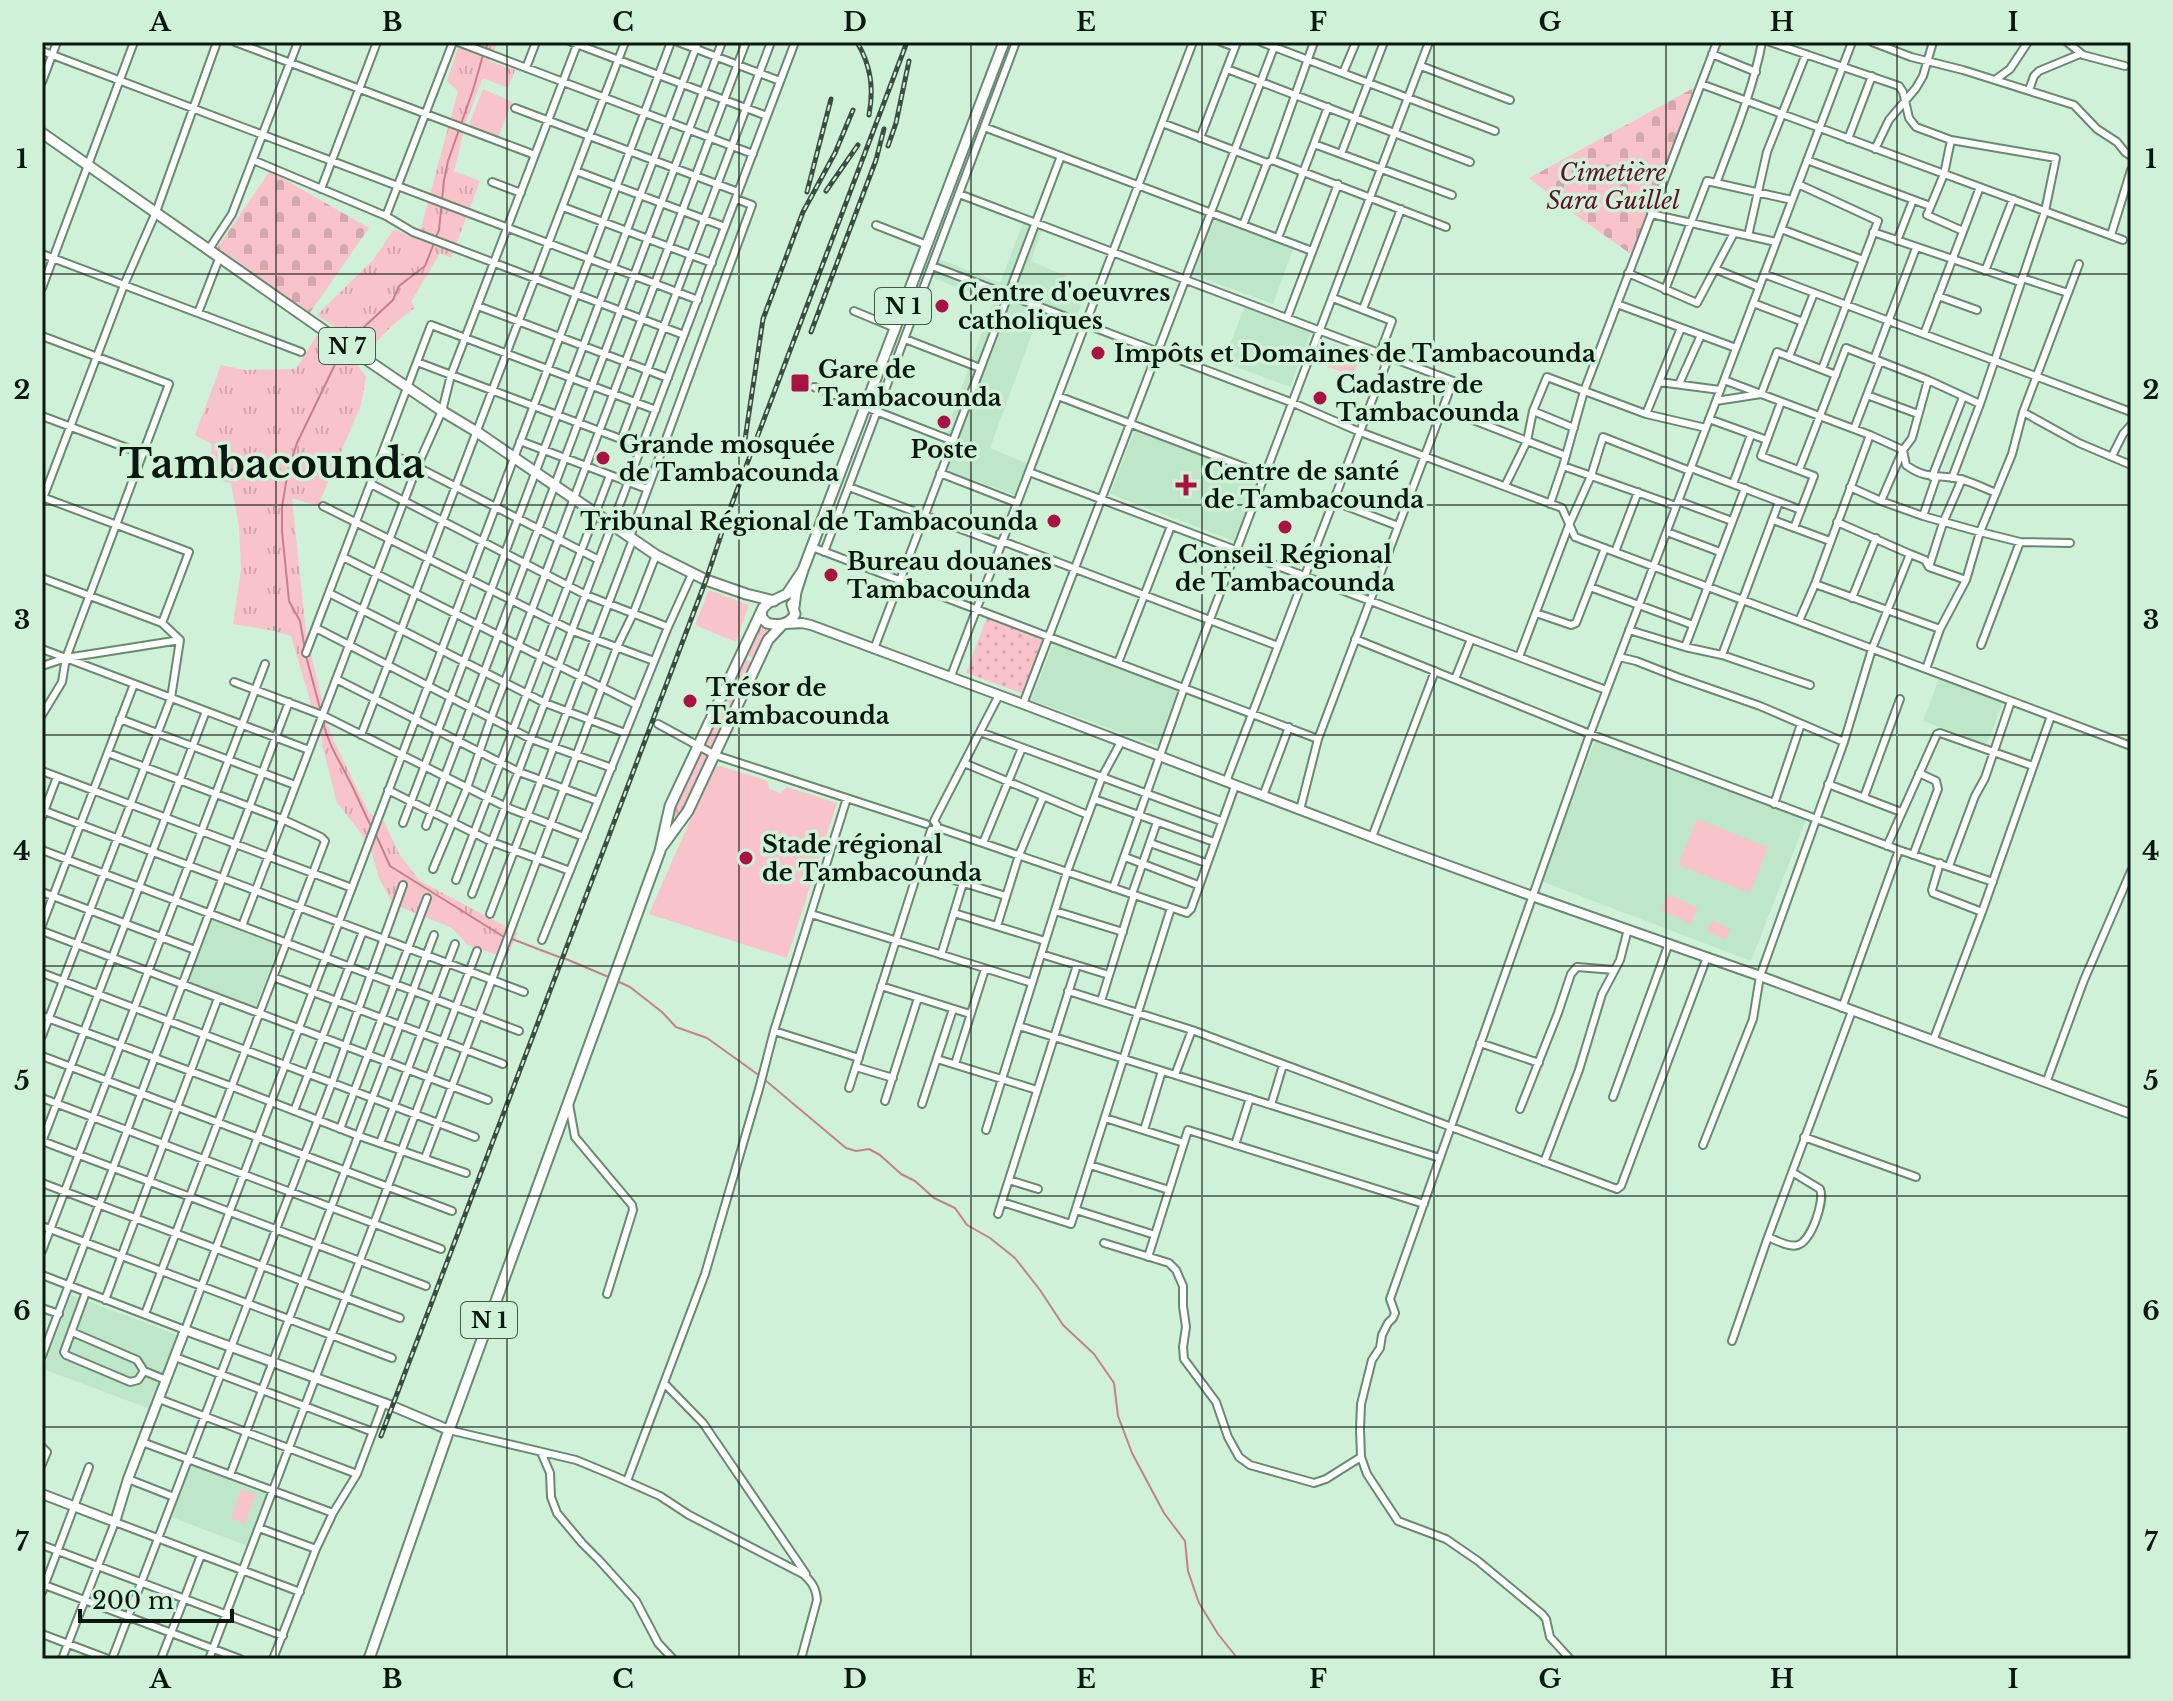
<svg xmlns="http://www.w3.org/2000/svg" width="2173" height="1701" font-family="'Libre Baskerville',serif">
	<style>
		.built { fill: #bee7c9 }
		.grass { fill: url(#grass-tufts) }
		.cemetery { fill: url(#cemetery-stones) }
		.park { fill: url(#park-dots) }
		.garden { fill: #f8c3c9 }
		.lines { fill: none; stroke-linecap: round; stroke-linejoin: round }
		.stream { stroke: #c4818b; stroke-width: 2 }
		.minor-casing { stroke: #6a8972; stroke-width: 10 }
		.major-casing { stroke: #6a8972; stroke-width: 12 }
		.highway-casing { stroke: #6a8972; stroke-width: 13 }
		.minor { stroke: #fff; stroke-width: 6 }
		.major { stroke: #fff; stroke-width: 8 }
		.highway { stroke: #fff; stroke-width: 9 }
		.rail-casing { stroke: #3b4d40; stroke-width: 5 }
		.rail { stroke: #cff1d7; stroke-width: 2; stroke-dasharray: 6; stroke-linecap: butt }
		.grid { fill: none; stroke: #0b180f; stroke-width: 2; stroke-opacity: 0.55 }
		.poi-dot { fill: #a91344; stroke: #cff1d7; stroke-width: 3 }
		.labels { text-anchor: middle; dominant-baseline: central; stroke-width: 7; stroke-linejoin: round; paint-order: stroke }
		.shield { fill: #cff1d7; stroke: #46594b; stroke-width: 2 }
		.shield-label { font-size: 22px; font-weight: bold; fill: #0b180f }
		.park-label { font-size: 24px; font-style: italic; fill: #611026; stroke: #cff1d7 }
		.poi-label { font-size: 24px; font-weight: bold; fill: #0b180f; stroke: #cff1d7; text-anchor: start }
		.town-label { font-size: 40px; font-weight: bold; fill: #0b180f; stroke: #cff1d7 }
		.neatline { fill: none; stroke: #0b180f; stroke-width: 3 }
		.grid-label { font-size: 26px; text-anchor: middle; font-weight: bold; fill: #0b180f }
	</style>
	<defs>
		<pattern id="grass-tufts" width="24" height="20" patternUnits="userSpaceOnUse" patternTransform="scale(2)"><rect width="24" height="20" fill="#f8c3c9"/><path d="M3 7l-1-3M5 7V3M7 7l1-3M15 17l-1-3M17 17v-4M19 17l1-3" fill="none" stroke="#d3a7ab"/></pattern>
		<pattern id="cemetery-stones" width="16" height="16" patternUnits="userSpaceOnUse" patternTransform="scale(2)"><rect width="16" height="16" fill="#f8c3c9"/><path d="M2 7V4a2 2 0 0 1 4 0v3zM10 15v-3a2 2 0 0 1 4 0v3z" fill="#d3a7ab"/></pattern>
		<pattern id="park-dots" width="8" height="8" patternUnits="userSpaceOnUse" patternTransform="scale(2)"><rect width="8" height="8" fill="#f8c3c9"/><path d="M2 2h.1M6 6h.1" fill="none" stroke="#d3a7ab" stroke-width="1.8" stroke-linecap="round"/></pattern>
	</defs>
	<rect width="100%" height="100%" fill="#cff1d7"/>
	<path class="built" d="M1212,217L1294,247L1273,304L1191,274Z
		M1024,220L1043,227L1031,261L1066,276L1062,289L1085,297L1071,330L1037,320L990,448L1028,464L1015,495L945,470V434L993,301L930,277L937,258L1000,283Z
		M1245,306L1311,332L1290,387L1223,362Z
		M1135,429L1262,477L1237,542L1110,494Z
		M1054,642L1180,689L1158,746L1031,700Z
		M1939,679L2003,702L1987,744L1923,721Z
		M1595,741L1806,820L1751,961L1541,881Z
		M210,917L280,944L255,1008L185,981Z
		M71,1295L178,1335L150,1409L43,1369Z
		M190,1465L268,1495L248,1546L171,1517Z"/>
	<path class="grass" d="M460,42H498L489,61L515,70L508,88L483,78L466,122L454,171L480,181L451,258L440,253L411,302L415,308L395,323L368,350L317,315L373,260L394,229L418,239L458,91L447,81Z
		M317,335L354,360L366,377L361,405L318,506L292,498L306,633L323,704V711L312,707L291,636L275,631L233,624L241,570L239,526L231,483L207,479L212,444L195,435L221,365L245,370L296,369Z
		M758,625L767,628L768,631L756,659L744,654Z
		M742,658L754,663L713,753L701,745Z
		M326,719L333,739L369,813L385,823L399,854L420,881L518,933L506,958L468,945L452,928L393,904L379,878L373,856L361,833L337,803L322,744L321,729Z
		M700,752L708,756L710,760L685,814L677,820L671,814Z"/>
	<path class="cemetery" d="M1701,84L1635,257L1577,216L1529,178Z
		M270,171L369,228L309,314L215,251Z"/>
	<path class="park" d="M987,617L1045,638L1024,694L966,673Z"/>
	<path class="garden" d="M483,89L512,102L498,137L471,126L470,122Z
		M1334,344L1361,354L1353,376L1326,366Z
		M709,590L749,605L736,642L695,625Z
		M720,766L765,780L768,782L769,789L780,793L787,787L837,803L787,958L649,914L713,768Z
		M1697,819L1768,847L1750,893L1678,865Z
		M1668,894L1698,908L1691,924L1661,910Z
		M1712,920L1731,929L1725,940L1707,931Z
		M241,1489L256,1494L245,1524L231,1518Z"/>
	<g class="lines">
		<path class="stream" d="M486,49L488,42
			M436,237L439,230L444,180L448,161L473,90L483,55
			M350,340L393,300L399,286L425,266L434,243
			M305,650L300,621L289,601L282,531V507L288,471L297,443L341,352
			M306,656L321,712
			M323,722C328,744 339,760 349,780C357,795 363,811 371,826
			M376,835L390,866L504,937
			M512,939L559,957
			M566,959L611,978
			M617,981L630,987L662,1012L676,1027L707,1038L760,1076
			M765,1080L846,1148L856,1151L869,1149L880,1155L901,1174L915,1181L934,1198L955,1208L967,1225L990,1238L1015,1258L1040,1290L1063,1325L1094,1354L1114,1383L1118,1416L1132,1453L1164,1513L1185,1541L1188,1571L1199,1603L1218,1634L1238,1659"/>
		<g class="minor-casing">
			<path id="minor" d="M235,42L535,155
				M458,42L753,154
				M571,42L767,116
				M678,42L780,81
				M1221,42L1235,47
				M1261,42L1495,131
				M1770,42L1899,86L1903,92L1909,118L1916,127L1951,140L2056,158L2045,211L1980,404L1952,478
				M1872,42L1911,57L1963,70L2074,105L2097,129L2117,142L2125,152L2131,156
				M2067,42L2083,55L2125,66
				M42,51L698,300
				M1712,54L1756,72
				M1421,66L1510,100
				M526,68L536,42
				M1227,69L1470,162
				M1343,73L1356,42
				M1995,80L2010,69L2028,42
				M42,82L57,42
				M1701,84L2123,240
				M2029,90L2034,76L2039,71L2080,54
				M515,108L738,192
				M1162,123L1267,163
				M984,127L1312,251
				M1200,138L1237,42
				M1848,139L1872,76
				M1951,140L1944,174L1927,215L1963,231
				M1314,144L1452,195
				M1875,149L1889,120L1916,88L1923,76L1933,42
				M1341,154L1384,42
				M253,160L386,216L413,232L684,335
				M1272,160L1446,227
				M1807,160L1930,206
				M576,171L725,227
				M1717,181C1734,135 1753,90 1762,42
				M492,182L521,193
				M1798,184L1878,221L1822,369
				M321,189L377,42
				M959,194L1453,381L1318,739L1300,810
				M563,207L712,263
				M1651,214L1776,242
				M386,216L453,42
				M876,225L927,245
				M1243,225L1267,163L1272,160L1314,42
				M1781,229L1863,260
				M1873,232L2020,282
				M2111,235L2131,170
				M1748,236L1767,152L1806,54
				M1278,238L1328,107
				M1897,241L1913,200
				M209,249L232,214L298,42
				M42,254L301,352
				M932,266L1293,403L1360,432L1562,508L1575,537L2131,746
				M1715,269L1759,287
				M1985,271L2013,199
				M1628,273L1697,303L1734,233
				M1764,274L2131,412
				M2022,278L2068,293
				M42,288L134,42
				M1665,290L1707,181L1792,200
				M1938,296L1977,310
				M1333,298L1392,321L1380,353
				M1753,303L1803,322
				M1617,304L1736,348
				M478,306L668,378
				M1363,309L1401,209
				M854,311L895,328
				M198,313L220,256
				M1287,318L1338,184
				M1924,334L1980,187
				M42,336L169,384L66,658L62,682L42,715
				M905,339L980,368
				M1789,357L1814,293
				M1874,359L1916,248
				M417,362L642,447
				M1724,380L1870,435L1903,450L1906,465C1926,480 1938,474 1960,479C1972,482 1984,488 1996,493
				M1659,382L1720,390
				M1679,384L1701,335
				M814,387L953,441
				M1867,395L1918,414
				M1058,396L1265,475
				M1716,401L1761,394L1777,352L1836,375
				M1781,402L1761,456L1814,476L1794,528
				M1533,411L1574,428
				M2023,412L2079,443L2131,465
				M1646,414L1681,328
				M42,416L143,454
				M1468,418L1566,456
				M1709,419L1767,440
				M1854,429L1880,361
				M621,440L771,42
				M520,441L647,489
				M384,450L599,560
				M2112,456L2123,434L2131,425
				M1563,466L1676,506
				M1691,468L1801,510
				M1799,470L1846,348L1928,380L1980,404
				M1029,472L1606,690
				M940,473L1017,503
				M1932,477L1963,397
				M371,484L586,595L668,627
				M1733,484L1751,435
				M1505,486L1527,441L1533,411L1547,377L1646,414L1706,428
				M849,487L1001,544
				M1850,487L1881,501L1923,516L1980,532L2020,542L2070,543
				M42,497L189,552L162,623
				M42,501L124,285L156,212L217,42
				M1333,501L1398,526
				M1678,501L1732,521
				M1881,501L1903,450L1912,438L1928,380
				M1550,504L1563,466L1584,391L1717,42
				M323,506L573,631L654,661
				M1923,516L1936,478
				M1773,520L1830,541
				M1667,532L1720,552
				M630,537L752,205L736,199
				M1002,541L1278,646
				M812,547L1318,739
				M824,552L1016,42
				M1615,552L1638,492
				M1910,554L1925,560L1929,567L1966,580
				M343,557L637,705
				M1929,567L1943,523L1962,479
				M42,578L162,623L180,640L171,698L42,1036
				M1815,584L1940,629
				M1590,587L1693,625
				M329,593L545,703L625,733
				M1852,598L1876,538
				M1536,613L1571,625L1576,623L1605,548
				M1799,621L1815,584L1870,435
				M316,628L531,739L612,768
				M1629,630L1685,647L1722,655L1810,685
				M1355,639L1590,734L1899,850L1993,882
				M1981,645L2020,542
				M1685,647L1745,488
				M42,649L309,750
				M874,649L1061,156
				M306,653L431,325L656,410
				M1722,655L1779,502
				M1519,657L1569,525L1591,476L1603,437L1690,471
				M1619,657L1636,661L1677,677L1760,706L1844,742
				M1118,663L1171,526
				M42,666L66,658L180,640
				M1926,669L1940,629L1966,580L1980,532L2012,454L2023,412L2079,264
				M951,676L1193,42
				M336,679L519,772L598,801
				M1455,679L1471,639
				M234,682L322,715L506,807L584,837
				M1023,704L1276,42
				M120,719L295,785
				M658,724L715,755L926,824
				M980,732L1221,821
				M361,735L625,42
				M108,753L282,819L321,837L325,841L145,1314
				M964,763L1088,815
				M42,771L352,888
				M1226,782L1389,356
				M1828,784L1901,812
				M388,790L492,842L570,871
				M1263,796L1289,727
				M1864,797L1900,699
				M1094,799L1214,842
				M1774,804L1801,724
				M42,810L524,992
				M42,817L57,777
				M403,823L698,42
				M426,826L722,42
				M936,827L1187,913L1191,909L1235,786
				M935,829L937,825L934,821L999,695
				M1372,837L1435,671
				M983,843L1022,748
				M1150,843L1206,863
				M1887,846L1937,734L1940,733L2033,766
				M42,850L519,1031
				M1913,855L1938,789L1936,781L1919,773
				M1125,857L1198,885
				M1940,863L1932,890L1933,893L1982,912
				M1949,866L1975,796L1985,778L2011,701
				M433,869L467,788L491,718L746,42
				M918,869L1006,896
				M456,880L610,475
				M1113,888L1184,688L1429,42
				M42,892L195,950
				M472,894L795,42
				M1132,894L1157,822
				M1055,911L1123,932
				M954,913L1045,941
				M490,914L633,539
				M811,914L1032,983
				M42,925L134,684
				M242,926L417,467L442,411L451,375L578,42
				M997,926L1019,855L1043,797
				M42,931L488,1100
				M542,940L668,627L692,574
				M1041,954L1109,975
				M941,955L963,883
				M42,973L475,1137
				M273,977L503,1064
				M881,986L970,1014
				M1068,991L1192,1030L1617,1189L1621,1186L1707,957
				M1101,1001L1134,895
				M1842,1008L1899,850
				M42,1016L233,1087L359,1136L466,1173
				M1019,1026L1440,1158
				M774,1031L859,1058
				M1933,1041L1982,912L2051,716
				M1480,1043L1539,1063
				M42,1056L452,1211
				M937,1059L1037,1090
				M955,1064L985,969
				M856,1067L893,1078
				M1175,1075L1192,1030
				M2046,1083L2084,980L2131,871
				M849,1088L931,830
				M1613,1097L1669,943
				M42,1098L441,1249
				M885,1101L918,998
				M569,1104L575,1137L632,1205L633,1210L607,1294
				M922,1104L953,1009
				M1271,1105L1283,1065
				M1520,1109L1558,1013L1571,974L1577,967L1614,970
				M294,1111L363,931
				M1105,1118L1184,1143
				M340,1129L427,898
				M986,1130L1067,872L1102,777L1121,742
				M1144,1130L1162,1071
				M1804,1137L1916,1177
				M42,1141L426,1286
				M42,1142L206,711
				M380,1143L455,944
				M1235,1145L1250,1098
				M1703,1145L1753,1019L1760,976L1844,742L1872,649L1910,554L1837,522
				M425,1158L617,647L633,614L656,555
				M1544,1162L1579,1070L1602,994L1620,960L1628,929
				M1090,1165L1169,1190
				M1009,1180L1038,1189
				M42,1183L400,1318
				M1002,1202L1071,1224L1171,908
				M1076,1210L1155,1235
				M998,1214L1077,965
				M42,1226L392,1358
				M1768,1237C1776,1240 1789,1248 1798,1245C1812,1240 1825,1200 1820,1189L1792,1172
				M1104,1243L1169,1263L1176,1270L1183,1286V1306L1186,1327L1183,1347L1184,1359L1216,1402L1228,1437L1239,1457L1250,1465L1314,1483L1326,1479L1361,1457
				M42,1251L265,664
				M1148,1257L1188,1130L1424,1204
				M42,1275L185,1330L671,42
				M86,1292L64,1352L66,1355L130,1382L138,1380L144,1371
				M105,1300L218,998
				M42,1308L59,1314
				M72,1332L137,1360L144,1371L166,1380
				M1732,1341L1768,1237L1852,1011
				M42,1356L289,702
				M175,1357L373,1432
				M665,1384L703,1423L806,1574
				M159,1399L357,1474
				M449,1430L576,1460L610,1474L660,1496L689,1515L803,1574C812,1582 816,1588 817,1600L801,1659
				M142,1442L333,1513
				M42,1447L47,1452L42,1464
				M541,1452L550,1473L551,1497L557,1513L582,1543L599,1560L636,1601L658,1643L673,1659
				M230,1475L434,935
				M128,1479L174,1497
				M627,1481L705,1274L759,1089L774,1031L847,798
				M259,1528L316,1549
				M42,1545L283,1636
				M42,1584L240,1659
				M42,1592L89,1467
				M42,1634L108,1659
				M62,1659L115,1522L300,1592
				M112,1659L332,1083L403,885
				M161,1659L201,1555
				M209,1659L477,951
				M273,1659L316,1549L333,1513L357,1474L384,1402
				M1570,1659L1550,1637L1546,1619L1542,1614L1478,1561L1446,1539L1398,1521L1367,1474L1361,1457L1360,1429L1361,1404L1372,1360L1380,1348L1382,1335L1388,1323L1393,1318L1395,1313L1390,1299L1590,734L1852,42"/>
		</g>
		<g class="major-casing">
			<path id="major" d="M786,624L802,623L811,625L1023,704L1395,846L1532,896L1760,976L2131,1114
				M42,1494L115,1522L128,1479L185,1330L392,1406L449,1430"/>
		</g>
		<g class="highway-casing">
			<path id="highway" d="M42,133L332,336L442,411L477,432L656,555L706,580L746,594L774,601
				M794,607L796,592L803,570L1004,42
				M761,612L762,618L767,623C777,626 790,625 795,614L792,604
				M661,848L688,811L768,640L783,624
				M369,1659L449,1430L660,851L670,806L763,608L768,603L787,594L803,570"/>
		</g>
		<use href="#minor" class="minor"/>
		<use href="#major" class="major"/>
		<use href="#highway" class="highway"/>
		<g class="rail-casing">
			<path id="rail" d="M857,42C871,66 874,88 869,115
				M888,146L896,123L909,61
				M826,191L858,145
				M807,192L831,99
				M811,332L876,160L884,129
				M743,453L763,319L803,212L835,153L853,110
				M381,1436L706,580L728,514L907,42"/>
		</g>
		<use href="#rail" class="rail"/>
	</g>
	<path class="grid" d="M276,42V1659M507,42V1659M739,42V1659M971,42V1659M1202,42V1659M1434,42V1659M1666,42V1659M1897,42V1659M42,274H2131M42,505H2131M42,735H2131M42,966H2131M42,1196H2131M42,1427H2131"/>
	<g class="poi-dot">
		<circle cx="942" cy="306" r="8"/>
		<circle cx="1098" cy="353" r="8"/>
		<rect x="790" y="373" width="20" height="20" rx="4"/>
		<circle cx="1320" cy="398" r="8"/>
		<circle cx="944" cy="422" r="8"/>
		<circle cx="603" cy="458" r="8"/>
		<path d="M1182 473h8v8h8v8h-8v8h-8v-8h-8v-8h8z"/>
		<circle cx="1054" cy="521" r="8"/>
		<circle cx="1285" cy="527" r="8"/>
		<circle cx="831" cy="575" r="8"/>
		<circle cx="690" cy="701" r="8"/>
		<circle cx="746" cy="858" r="8"/>
	</g>
	<g class="labels">
		<g class="shield">
			<rect x="875" y="288" width="56" height="36" rx="6"/>
			<rect x="319" y="328" width="56" height="36" rx="6"/>
			<rect x="461" y="1302" width="56" height="36" rx="6"/>
		</g>
		<g class="shield-label">
			<text x="903" y="306">N 1</text>
			<text x="347" y="346">N 7</text>
			<text x="489" y="1320">N 1</text>
		</g>
		<g class="park-label">
			<text x="1613" y="172">Cimetière<tspan x="1613" dy="28">Sara Guillel</tspan></text>
		</g>
		<g class="poi-label">
			<text x="958" y="292">Centre d'oeuvres<tspan x="958" dy="28">catholiques</tspan></text>
			<text x="1114" y="353">Impôts et Domaines de Tambacounda</text>
			<text x="818" y="369">Gare de<tspan x="818" dy="28">Tambacounda</tspan></text>
			<text x="1336" y="384">Cadastre de<tspan x="1336" dy="28">Tambacounda</tspan></text>
			<text x="619" y="444">Grande mosquée<tspan x="619" dy="28">de Tambacounda</tspan></text>
			<text x="944" y="449" text-anchor="middle">Poste</text>
			<text x="1204" y="471">Centre de santé<tspan x="1204" dy="28">de Tambacounda</tspan></text>
			<text x="1038" y="521" text-anchor="end">Tribunal Régional de Tambacounda</text>
			<text x="1285" y="554" text-anchor="middle">Conseil Régional<tspan x="1285" dy="28">de Tambacounda</tspan></text>
			<text x="847" y="561">Bureau douanes<tspan x="847" dy="28">Tambacounda</tspan></text>
			<text x="706" y="687">Trésor de<tspan x="706" dy="28">Tambacounda</tspan></text>
			<text x="762" y="844">Stade régional<tspan x="762" dy="28">de Tambacounda</tspan></text>
		</g>
		<g class="town-label">
			<text x="272" y="464">Tambacounda</text>
		</g>
	</g>
	<rect width="2173" height="1701" fill="none" stroke="#cff1d7" stroke-width="88"/>
	<path d="M80 1609v12h152v-12" fill="none" stroke="#0b180f" stroke-width="4"/>
	<text x="92" y="1609" font-size="24" fill="#0b180f" stroke="#cff1d7" stroke-width="6" paint-order="stroke">200 m</text>
	<rect x="44" y="44" width="2085" height="1613" class="neatline"/>
	<g class="grid-label">
		<text x="160" y="31">A</text>
		<text x="392" y="31">B</text>
		<text x="623" y="31">C</text>
		<text x="855" y="31">D</text>
		<text x="1086" y="31">E</text>
		<text x="1318" y="31">F</text>
		<text x="1550" y="31">G</text>
		<text x="1782" y="31">H</text>
		<text x="2013" y="31">I</text>
		<text x="22" y="168">1</text>
		<text x="2151" y="168">1</text>
		<text x="22" y="399">2</text>
		<text x="2151" y="399">2</text>
		<text x="22" y="629">3</text>
		<text x="2151" y="629">3</text>
		<text x="22" y="860">4</text>
		<text x="2151" y="860">4</text>
		<text x="22" y="1090">5</text>
		<text x="2151" y="1090">5</text>
		<text x="22" y="1320">6</text>
		<text x="2151" y="1320">6</text>
		<text x="22" y="1551">7</text>
		<text x="2151" y="1551">7</text>
		<text x="160" y="1688">A</text>
		<text x="392" y="1688">B</text>
		<text x="623" y="1688">C</text>
		<text x="855" y="1688">D</text>
		<text x="1086" y="1688">E</text>
		<text x="1318" y="1688">F</text>
		<text x="1550" y="1688">G</text>
		<text x="1782" y="1688">H</text>
		<text x="2013" y="1688">I</text>
	</g>
</svg>
